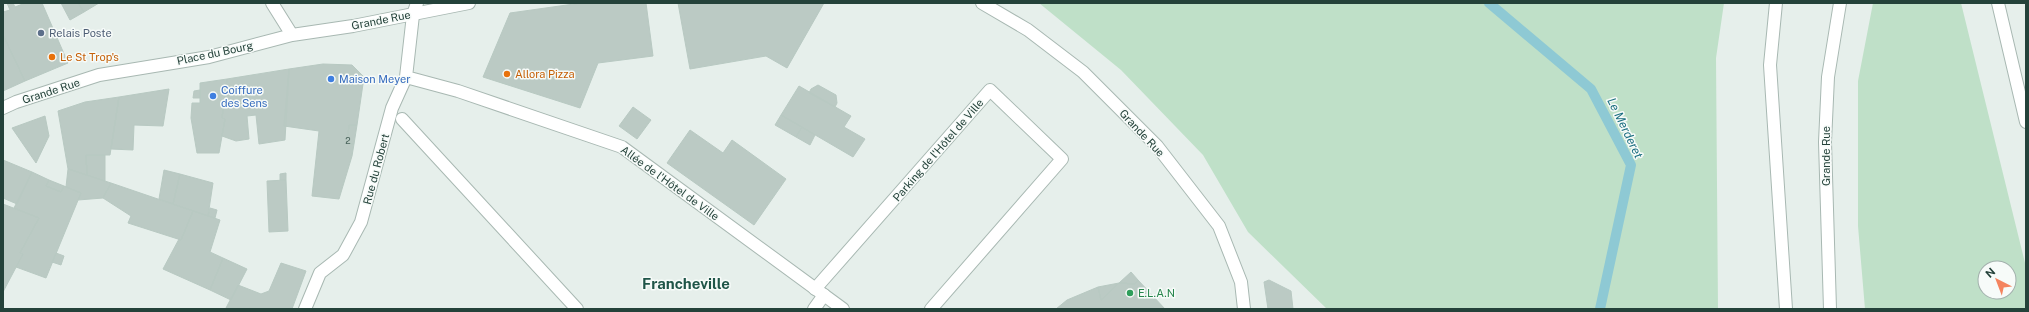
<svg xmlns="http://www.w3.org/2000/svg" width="2029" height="312" font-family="'Public Sans',sans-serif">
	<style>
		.green { fill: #bfe0c8; fill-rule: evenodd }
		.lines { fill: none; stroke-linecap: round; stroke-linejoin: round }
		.stream { stroke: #8ec9d4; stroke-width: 10 }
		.building { fill: #bbcac4; stroke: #b8c9c2 }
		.service-casing { stroke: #a8b8b2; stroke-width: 14 }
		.pedestrian-casing { stroke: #a8b8b2; stroke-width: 14 }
		.minor-casing { stroke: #a8b8b2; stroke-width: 14 }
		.tertiary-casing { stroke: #a8b8b2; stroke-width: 14 }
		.service { stroke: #fff; stroke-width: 12 }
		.pedestrian { stroke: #fff; stroke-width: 12 }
		.minor { stroke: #fff; stroke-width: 12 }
		.tertiary { stroke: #fff; stroke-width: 12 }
		.service-dot { fill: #5c6f8a; stroke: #f7fbf9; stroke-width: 1.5 }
		.food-dot { fill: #e8710a; stroke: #f7fbf9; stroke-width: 1.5 }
		.shop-dot { fill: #3f7fe0; stroke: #f7fbf9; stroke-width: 1.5 }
		.leisure-dot { fill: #2e9e5b; stroke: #f7fbf9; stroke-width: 1.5 }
		.labels { text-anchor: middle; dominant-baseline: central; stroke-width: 3; stroke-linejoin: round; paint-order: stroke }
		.number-label { font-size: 9px; fill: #4a645c }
		.street-label { font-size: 11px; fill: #24423a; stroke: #f7fbf9 }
		.service-label { font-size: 11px; fill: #4e5e75; stroke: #f7fbf9; text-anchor: start }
		.food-label { font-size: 11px; fill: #c56008; stroke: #f7fbf9; text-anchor: start }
		.shop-label { font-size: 11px; fill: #366cbe; stroke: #f7fbf9; text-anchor: start }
		.leisure-label { font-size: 11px; fill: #27864d; stroke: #f7fbf9; text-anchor: start }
		.water-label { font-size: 12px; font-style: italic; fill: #1c6f80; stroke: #f7fbf9 }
		.district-label { font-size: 15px; font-weight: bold; fill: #1f5548; stroke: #f7fbf9 }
	</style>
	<rect width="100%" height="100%" fill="#e6efeb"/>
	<path class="green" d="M1039,3H1724L1716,58L1718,309H1327L1248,232L1203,155L1121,70Z
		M1873,3H1961L2026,267V309H1865L1858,226V81ZM1985,268H2009V292H1985Z"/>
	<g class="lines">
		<path class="stream" d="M1489,3L1591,89L1631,165L1600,309"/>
	</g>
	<path class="building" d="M7,3H13L15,7L25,3H42L68,63L25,81L3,35V12L10,10Z
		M61,3H78L84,12L70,20Z
		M78,3H99L84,12Z
		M581,3H646L653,56L598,63L580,108L483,77L510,13Z
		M678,3H824L787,68L766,56L690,69Z
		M3,35L25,81L3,91Z
		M323,64L352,65L364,77L357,125H349L347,143L354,144L352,156L339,199L312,196L319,131L284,126L289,69Z
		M289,69L285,140L259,144L256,115L247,116L249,139L236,141L222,136L225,119L222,118L227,79Z
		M227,79L222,118L225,119L219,153H197L191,118L192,103H200V83Z
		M818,85L836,95L837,103L835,107L809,93L811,89Z
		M799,86L851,116L844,127L865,139L853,157L781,115Z
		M169,89L163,126L134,125L133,150L111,149L119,97Z
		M200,90V98H193L194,91Z
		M119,97L110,155H86L87,175L68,169L58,111L85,102Z
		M633,107L651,120L637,139L619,126Z
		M781,115L802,127L796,137L775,125Z
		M45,116L49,136L36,163L12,128Z
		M349,125H357L354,144L347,143Z
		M802,127L815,135L810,145L796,137Z
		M690,130L723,153L732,140L786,179L754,225L667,163Z
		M86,155H105V181L87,175Z
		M3,160L32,172L17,204L3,198Z
		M68,169L111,183L103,198L78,200L81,193L66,187Z
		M164,170L180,174L173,204L159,199Z
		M32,172L49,180L46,186L61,192L64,186L81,193L46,278L16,267L23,254L20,253L39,218L14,208Z
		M286,173V180H280V174Z
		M180,174L213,183L208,216L173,204Z
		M49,180L64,186L61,192L46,186Z
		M286,180L288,231L269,232L267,181Z
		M111,183L193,211L181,240L128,223L131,216L103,198Z
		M3,204L39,218L20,253L23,254L3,292Z
		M210,208L217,210L215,218L208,216Z
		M193,211L220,220L210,252L223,258L210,290L163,269L179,239L181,240Z
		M56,253L64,256L61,265L52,262Z
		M223,258L247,269L231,300L210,290Z
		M281,263L306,271L292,309L226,308L238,285L261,294L269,291Z
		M1131,272L1138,280L1135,284L1119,283Z
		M1138,280L1165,309H1056L1067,300L1098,287L1101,300L1119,283L1135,284Z
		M1269,280L1291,291L1293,309H1268L1264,282Z
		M1119,283L1101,300L1098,287Z"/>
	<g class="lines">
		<g class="service-casing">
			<path id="service" d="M815,289L990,90L1062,159L931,309
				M814,309L824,295"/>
		</g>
		<g class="pedestrian-casing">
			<path id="pedestrian" d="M402,119L577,309"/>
		</g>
		<g class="minor-casing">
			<path id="minor" d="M406,77L458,91L622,147L843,309
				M305,309L320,273L343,255L361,222L392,108L406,77L413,15L417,3"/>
		</g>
		<g class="tertiary-casing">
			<path id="tertiary" d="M272,3L292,35
				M982,3L1028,30L1083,72L1157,146L1219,226L1241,282L1244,309
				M1776,3L1770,65L1786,309
				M1998,3L2026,122
				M3,108L16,102L99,75L209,57L292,35L353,26L469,3
				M1830,309L1825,142L1828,77L1840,3"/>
		</g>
		<use href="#service" class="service"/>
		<use href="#pedestrian" class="pedestrian"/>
		<use href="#minor" class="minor"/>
		<use href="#tertiary" class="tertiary"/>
	</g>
	<circle class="service-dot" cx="41" cy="33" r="4"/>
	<g class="food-dot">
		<circle cx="52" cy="57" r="4"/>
		<circle cx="507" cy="74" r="4"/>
	</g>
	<g class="shop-dot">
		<circle cx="331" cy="79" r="4"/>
		<circle cx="213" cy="96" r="4"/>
	</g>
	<circle class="leisure-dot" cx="1130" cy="293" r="4"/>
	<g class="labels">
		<g class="number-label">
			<text x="348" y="140">2</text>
		</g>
		<g class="street-label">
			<text transform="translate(381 20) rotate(-11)">Grande Rue</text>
			<text transform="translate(215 53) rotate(-12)">Place du Bourg</text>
			<text transform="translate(51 91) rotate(-18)">Grande Rue</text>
			<text transform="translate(1142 133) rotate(47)">Grande Rue</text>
			<text transform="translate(938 150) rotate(-49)">Parking de l'Hôtel de Ville</text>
			<text transform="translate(1826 156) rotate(-90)">Grande Rue</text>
			<text transform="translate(376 169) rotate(-75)">Rue du Robert</text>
			<text transform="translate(670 183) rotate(36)">Allée de l'Hôtel de Ville</text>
		</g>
		<g class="service-label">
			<text x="49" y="33">Relais Poste</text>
		</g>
		<g class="food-label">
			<text x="60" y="57">Le St Trop's</text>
			<text x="515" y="74">Allora Pizza</text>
		</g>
		<g class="shop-label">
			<text x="339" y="79">Maison Meyer</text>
			<text x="221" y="90">Coiffure<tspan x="221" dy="13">des Sens</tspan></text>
		</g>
		<g class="leisure-label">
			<text x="1138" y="293">E.L.A.N</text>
		</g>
		<g class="water-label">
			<text transform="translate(1625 128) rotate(64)">Le Merderet</text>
		</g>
		<g class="district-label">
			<text x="686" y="283">Francheville</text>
		</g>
	</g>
	<rect width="2029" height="312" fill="none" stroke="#24423a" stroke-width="8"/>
	<g transform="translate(1997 280) rotate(318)"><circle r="19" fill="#f7fbf9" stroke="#a3b1ad"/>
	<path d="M0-3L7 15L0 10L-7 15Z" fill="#f4845f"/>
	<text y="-6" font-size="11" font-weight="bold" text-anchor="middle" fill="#24423a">N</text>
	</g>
</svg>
